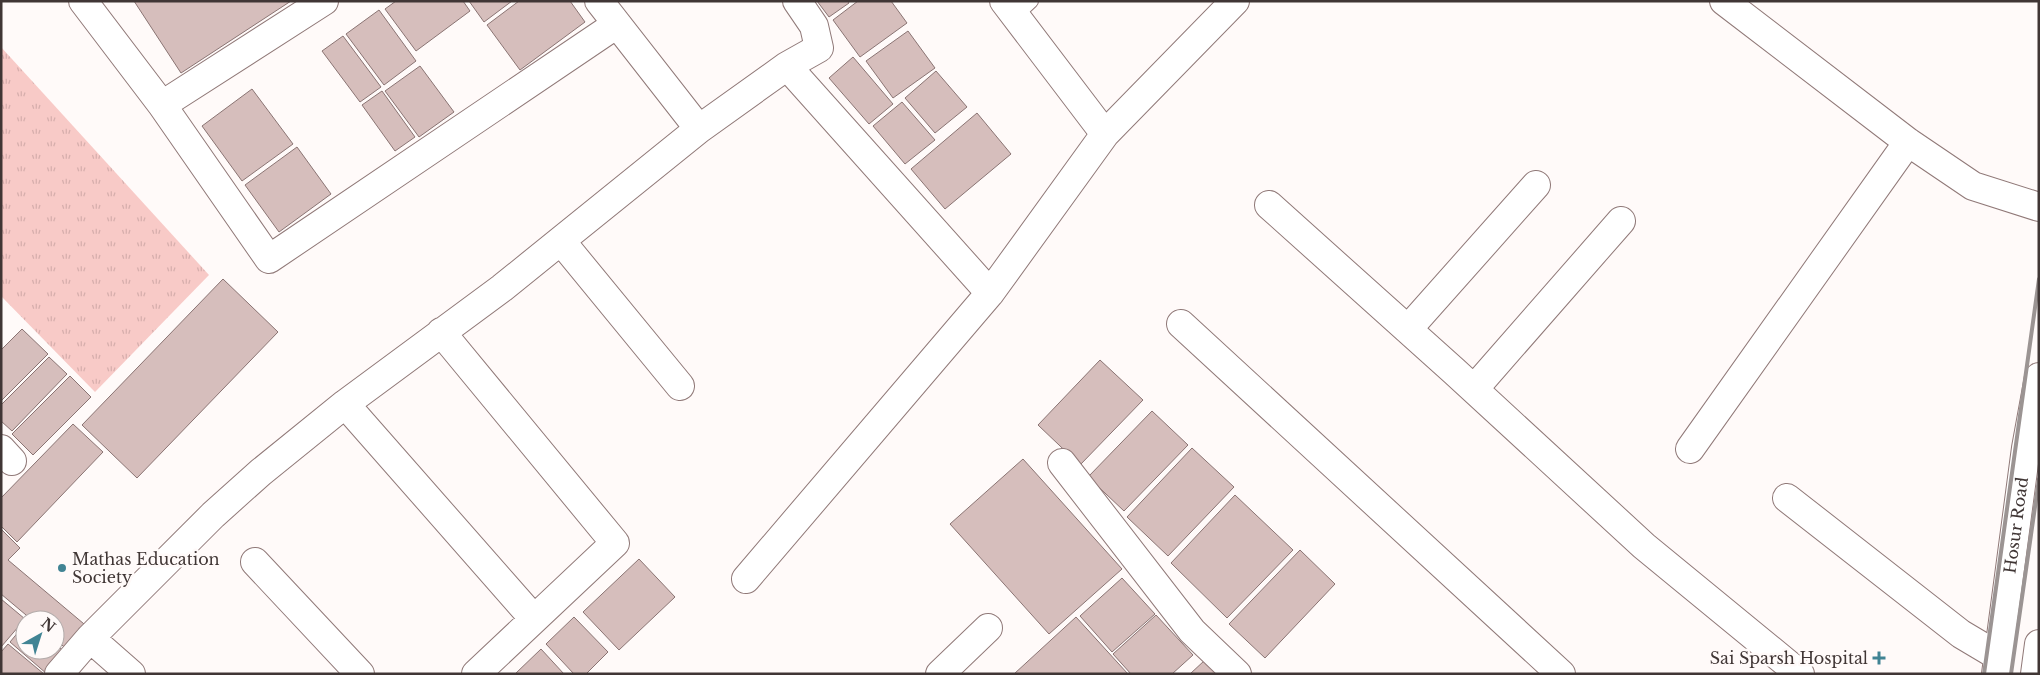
<svg xmlns="http://www.w3.org/2000/svg" width="2040" height="675" font-family="'Libre Baskerville',serif">
	<style>
		.grass { fill: url(#grass-tufts) }
		.building { fill: #d6bebc; stroke: #8a7473 }
		.lines { fill: none; stroke-linecap: round; stroke-linejoin: round }
		.lane-casing { stroke: #907978; stroke-width: 16 }
		.street-casing { stroke: #907978; stroke-width: 30 }
		.secondary-casing { stroke: #907978; stroke-width: 30 }
		.highway-casing { stroke: #907978; stroke-width: 30 }
		.lane { stroke: #fff; stroke-width: 14 }
		.street { stroke: #fff; stroke-width: 28 }
		.secondary { stroke: #fff; stroke-width: 28 }
		.highway { stroke: #fff; stroke-width: 28 }
		.rail { stroke: #9b9493; stroke-width: 4 }
		.poi-dot { fill: #418494; stroke: #fffaf9; stroke-width: 2 }
		.labels { text-anchor: middle; dominant-baseline: central; stroke-width: 5; stroke-linejoin: round; paint-order: stroke }
		.street-label { font-size: 16px; fill: #403635; stroke: #fffaf9 }
		.poi-label { font-size: 16px; fill: #403635; stroke: #fffaf9; text-anchor: start }
	</style>
	<defs>
		<pattern id="grass-tufts" width="24" height="20" patternUnits="userSpaceOnUse" patternTransform="scale(1.25)"><rect width="24" height="20" fill="#f8cac7"/><path d="M3 7l-1-3M5 7V3M7 7l1-3M15 17l-1-3M17 17v-4M19 17l1-3" fill="none" stroke="#d6aeac"/></pattern>
	</defs>
	<rect width="100%" height="100%" fill="#fffaf9"/>
	<path class="grass" d="M1,47L209,275L95,392L1,296Z"/>
	<path class="building" d="M134,1H291L181,73Z
		M396,1H463L470,11L416,51L385,9Z
		M469,1H512L484,22Z
		M519,1H570L585,22L520,70L487,25Z
		M817,1H848L849,3L829,17Z
		M858,1H891L907,23L860,57L833,20Z
		M379,10L416,61L384,85L346,34Z
		M908,31L935,68L893,98L866,61Z
		M343,36L381,87L360,102L322,51Z
		M853,57L893,104L869,124L829,78Z
		M420,66L454,112L419,137L385,91Z
		M936,71L967,107L935,133L905,98Z
		M252,89L293,144L242,181L202,126Z
		M382,91L415,137L395,151L362,105Z
		M902,102L935,140L905,164L873,126Z
		M977,113L1011,154L945,209L911,169Z
		M297,147L331,194L279,232L245,185Z
		M223,279L278,332L137,478L82,425Z
		M22,329L48,354L1,401V350Z
		M49,357L67,374L12,431L1,421V405Z
		M1100,360L1143,400L1080,465L1038,425Z
		M70,376L91,397L33,455L12,434Z
		M1152,411L1188,445L1124,511L1088,477Z
		M73,424L103,452L17,542L1,526V498Z
		M1192,448L1234,487L1168,556L1127,517Z
		M1023,459L1122,569L1049,634L950,524Z
		M1235,495L1293,550L1227,618L1171,563Z
		M1,529L20,548L8,560L90,629L70,652L55,639V620H32L1,594Z
		M1300,550L1335,584L1265,658L1229,624Z
		M639,559L675,597L619,650L583,612Z
		M1122,578L1155,614L1112,652L1080,616Z
		M1,599L25,619L1,647Z
		M1156,615L1193,655L1172,674H1131L1113,654Z
		M574,617L608,652L586,674H574L546,644Z
		M1076,617L1128,674H1014Z
		M25,624V650H55V644L66,653L47,674L10,642Z
		M8,644L44,674H1V652Z
		M541,649L564,674H515Z
		M1205,660L1217,674H1190Z"/>
	<g class="lines">
		<g class="lane-casing">
			<path id="lane" d="M1015,16L1031,1"/>
		</g>
		<g class="street-casing">
			<path id="street" d="M83,1L162,105L269,259L617,24
				M599,1L699,129
				M1004,1L1105,134
				M1724,1L1908,142L1973,186L2039,207
				M787,66L819,48L814,26L797,1
				M162,105L324,1
				M1269,205L1454,371L1644,546L1800,674
				M561,241L680,386
				M1181,324L1561,674
				M1408,329L1536,185
				M441,332L615,543L476,674
				M1474,389L1621,221
				M345,404L534,619
				M1,449L12,461
				M1690,449L1908,142
				M1062,463L1192,631L1237,674
				M1787,498L1961,634L1998,656
				M255,562L360,674
				M746,579L990,293
				M90,638L131,674
				M59,674L90,638L213,515L261,472L345,404L502,288L699,129L787,66L990,293L1105,134L1235,1
				M940,674L988,628"/>
		</g>
		<g class="secondary-casing">
			<g id="secondary">
				<path id="s1" d="M1996,674L2026,448L2039,377"/>
			</g>
		</g>
		<g class="highway-casing">
			<path id="highway" d="M2035,674L2039,644"/>
		</g>
		<use href="#lane" class="lane"/>
		<use href="#street" class="street"/>
		<use href="#secondary" class="secondary"/>
		<use href="#highway" class="highway"/>
		<path class="rail" d="M1984,674L2039,279
			M2011,674L2039,479"/>
	</g>
	<g class="poi-dot">
		<circle cx="62" cy="568" r="5"/>
		<path d="M1876.5 650.5h5v5h5v5h-5v5h-5v-5h-5v-5h5z"/>
	</g>
	<g class="labels">
		<g class="street-label">
			<text stroke="none"><textPath href="#s1" startOffset="150">Hosur Road</textPath></text>
		</g>
		<g class="poi-label">
			<text x="72" y="559">Mathas Education<tspan x="72" dy="18">Society</tspan></text>
			<text x="1868" y="658" text-anchor="end">Sai Sparsh Hospital</text>
		</g>
	</g>
	<rect width="2040" height="675" fill="none" stroke="#403635" stroke-width="5"/>
	<g transform="translate(40 635) rotate(39)"><circle r="24" fill="#fffaf9" stroke="#b3acab"/>
	<path d="M0-4L9 19L0 12L-9 19Z" fill="#418494"/>
	<text y="-8" font-size="14" font-weight="bold" text-anchor="middle" fill="#403635">N</text>
	</g>
</svg>
